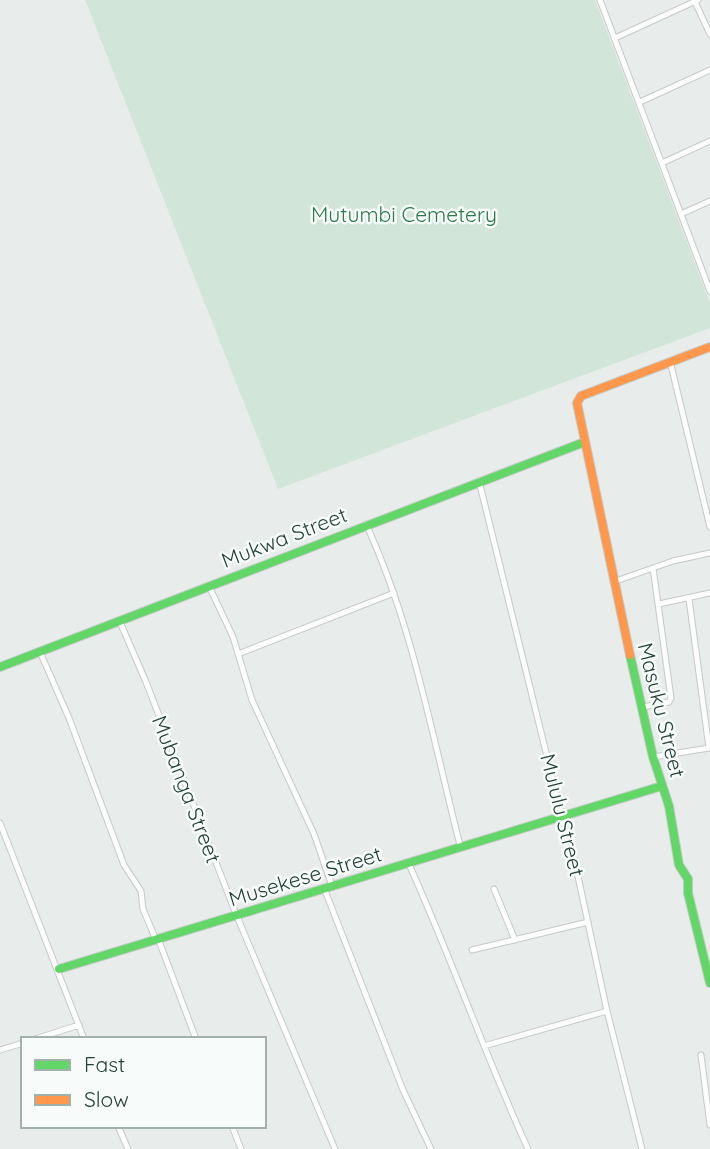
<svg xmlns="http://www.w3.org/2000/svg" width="710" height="1149" font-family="Quicksand,sans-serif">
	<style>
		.green { fill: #d1e6d8 }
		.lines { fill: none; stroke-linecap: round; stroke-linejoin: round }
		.street-casing { stroke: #c5cac8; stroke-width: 7 }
		.fast-casing { stroke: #c3cbc8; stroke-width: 10 }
		.slow-casing { stroke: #c3cbc8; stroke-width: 10 }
		.street { stroke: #fcfcfc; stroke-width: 5 }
		.fast { stroke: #63d668; stroke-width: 8 }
		.slow { stroke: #ff974d; stroke-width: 8 }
		.labels { text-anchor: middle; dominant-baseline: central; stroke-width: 5; stroke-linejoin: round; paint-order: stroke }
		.park-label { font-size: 21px; fill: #2d7a4b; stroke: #f7fbf9 }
		.street-label { font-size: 21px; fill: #24423a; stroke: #f7fbf9 }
	</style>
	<rect width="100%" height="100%" fill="#e8edeb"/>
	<path class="green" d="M85,0H595L710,303V328L278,489Z"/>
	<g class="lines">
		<g class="street-casing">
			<path id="street" d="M600,0L710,291
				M694,0L710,34
				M615,38L698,0
				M640,102L710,70
				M662,163L710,141
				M681,214L710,201
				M670,361L710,527
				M479,481L562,817L571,844L607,1011L642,1149
				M366,524C413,626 432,736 460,845
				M613,582L673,561L710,553
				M209,586L233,637L252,700L314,834L332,886
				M689,599L709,748
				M659,604L710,593
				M120,622L146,682L236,914L335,1149
				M40,652L69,718L124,865L141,891L143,909L156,940
				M238,654L394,593
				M643,707L669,702L671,698L653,568
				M653,757L709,748
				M0,823L84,1039
				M408,862C451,957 485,1055 528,1149
				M324,888L403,1090L431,1149
				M494,889L515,940
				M159,941L196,1039
				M472,950L588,922
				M35,1039L79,1025
				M484,1046L607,1011
				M0,1050L23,1043
				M701,1055L710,1125
				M118,1126L128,1149
				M232,1126L241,1149"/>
		</g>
		<g class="fast-casing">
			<path id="fast" d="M630,655L653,757L669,806L679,865L688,879V893L710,983
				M0,667L582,443
				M59,969L662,786"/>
		</g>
		<g class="slow-casing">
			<path id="slow" d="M630,655L577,403L581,396L710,347"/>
		</g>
		<use href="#street" class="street"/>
		<use href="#fast" class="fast"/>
		<use href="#slow" class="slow"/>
	</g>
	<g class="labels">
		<g class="park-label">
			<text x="404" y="214">Mutumbi Cemetery</text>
		</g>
		<g class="street-label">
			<text transform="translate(284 537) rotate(-21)">Mukwa Street</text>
			<text transform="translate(662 710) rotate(76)">Masuku Street</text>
			<text transform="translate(187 789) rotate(69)">Mubanga Street</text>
			<text transform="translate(563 815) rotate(76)">Mululu Street</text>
			<text transform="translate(305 876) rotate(-17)">Musekese Street</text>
		</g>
	</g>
	<rect x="21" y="1037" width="245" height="91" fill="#f7fbf9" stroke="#a3b1ad" stroke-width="2"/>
	<rect x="35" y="1060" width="35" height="10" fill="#63d668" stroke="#a3b1ad" stroke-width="2"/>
	<text x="84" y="1072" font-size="21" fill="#24423a">Fast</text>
	<rect x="35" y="1095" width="35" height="10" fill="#ff974d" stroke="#a3b1ad" stroke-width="2"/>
	<text x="84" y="1107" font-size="21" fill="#24423a">Slow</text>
</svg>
